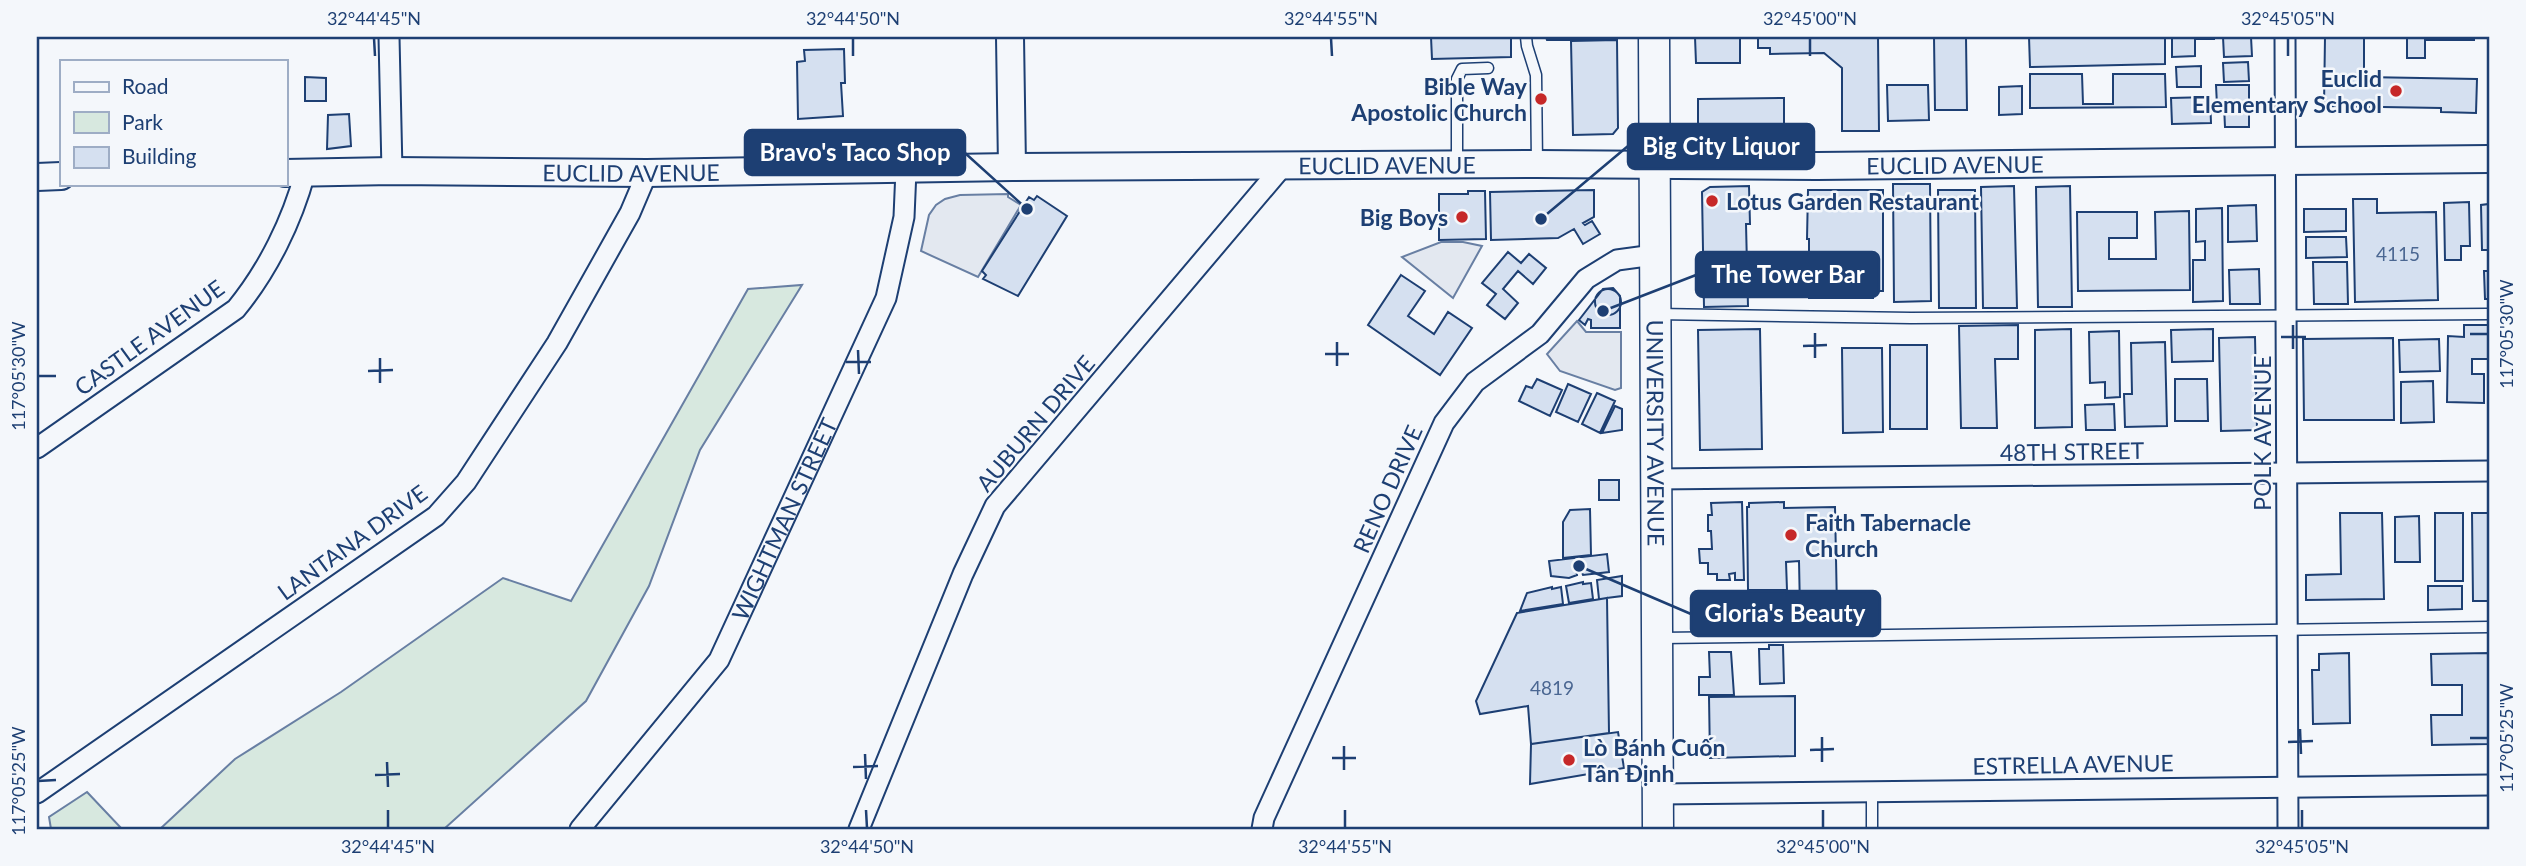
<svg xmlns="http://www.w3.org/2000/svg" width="2526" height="866" font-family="Lato,sans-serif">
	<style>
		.green { fill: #d7e8df; stroke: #687fa3; stroke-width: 2 }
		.parking { fill: #e3e8f0; stroke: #687fa3; stroke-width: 2 }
		.building { fill: #d5e0f0; stroke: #1d3f73; stroke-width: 2 }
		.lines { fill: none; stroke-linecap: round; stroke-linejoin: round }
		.service-casing { stroke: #1d3f73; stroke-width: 13 }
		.minor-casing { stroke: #1d3f73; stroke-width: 23 }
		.secondary-casing { stroke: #1d3f73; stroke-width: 30 }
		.primary-casing { stroke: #1d3f73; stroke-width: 33 }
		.service { stroke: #f4f7fb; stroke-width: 10 }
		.minor { stroke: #f4f7fb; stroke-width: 19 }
		.secondary { stroke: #f4f7fb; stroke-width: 26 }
		.primary { stroke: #f4f7fb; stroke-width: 30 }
		.ticks { fill: none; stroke: #1d3f73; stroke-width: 2.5 }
		.poi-dot { fill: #c62828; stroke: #f4f7fb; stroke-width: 2.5 }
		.labels { text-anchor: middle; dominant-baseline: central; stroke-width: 5; stroke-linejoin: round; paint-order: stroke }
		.number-label { font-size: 19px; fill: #4b6792 }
		.poi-label { font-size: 23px; font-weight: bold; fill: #1d3f73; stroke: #f4f7fb; text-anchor: end }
		.street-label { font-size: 23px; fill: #1d3f73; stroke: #f4f7fb }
		.leader { fill: none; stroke: #1d3f73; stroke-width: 2.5 }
		.callout-dot { fill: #1d3f73; stroke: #f4f7fb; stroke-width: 2.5 }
		.callout { fill: #1d3f73; stroke: #1d3f73; stroke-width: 2.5 }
		.callout-label { font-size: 24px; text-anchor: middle; font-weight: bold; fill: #fff }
		.neatline { fill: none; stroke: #1d3f73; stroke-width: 2.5 }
		.ticks-label { font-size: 18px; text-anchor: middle; fill: #1d3f73 }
	</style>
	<rect width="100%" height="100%" fill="#f4f7fb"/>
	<path class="green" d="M802,285L700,450L649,586L586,701L444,829H160L235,759L341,692L503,578L571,601L748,289Z
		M87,792L122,829H51L49,817Z"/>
	<path class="parking" d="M1008,194V197L1021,205L978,277L921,251L929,215L936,205L945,199L960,195Z
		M1441,242H1463L1482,246L1453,298L1402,257Z
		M1577,321L1586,332H1621V388L1615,390L1560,371L1547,354Z"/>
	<path class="building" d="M1431,37H1511V57L1432,59Z
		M1546,37H1616V39L1547,40Z
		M1695,37H1740V63H1696Z
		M1758,37H1878L1879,131H1842V68L1824,53L1770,54V48H1758Z
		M1934,37H1966L1967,110H1935Z
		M2029,37H2165V64L2030,67Z
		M2172,37H2214V39H2195V56L2172,57Z
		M2223,37H2251L2252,56L2224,57Z
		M2325,37H2364V77L2477,79L2476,113L2441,112V108L2324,106Z
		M2368,37H2474V40H2425V58H2407V37Z
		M1617,40L1618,128L1613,134L1573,135L1571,41Z
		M844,49L845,83H841L843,116L798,119L797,62L805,61L804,50Z
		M2248,62L2249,81L2224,82L2223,63Z
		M2201,66V87H2177L2176,67Z
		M2030,74H2082L2083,104H2113V74H2165L2166,107L2030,108Z
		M305,77L326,78V101H305Z
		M1887,85H1928L1929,120L1888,121Z
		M2216,85H2249V127H2225L2224,105H2217Z
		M2022,86V114L1999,115V87Z
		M2210,97L2211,123L2172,124L2171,98Z
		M1784,98V133H1698V99Z
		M349,114L351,146L327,149L328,115Z
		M1893,184H1930L1931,301L1894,302Z
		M1749,186L1750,224H1746L1748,306L1704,307L1702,192L1710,187Z
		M2014,186L2017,308H1983L1981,187Z
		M2070,186L2072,307H2038L2036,187Z
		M1594,190V217L1583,223L1585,225L1592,221L1600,234L1583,244L1574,229L1558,238L1491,240L1490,192Z
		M1808,190H1883V291H1873V298H1809V239H1807Z
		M1938,190H1975L1976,308H1939Z
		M1468,191H1485L1486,239L1439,240V194H1468Z
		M1037,196L1067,216L1018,296L983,279L986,275L982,271L1029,197L1034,200Z
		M2353,199H2377V213L2436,212L2438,300L2355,302Z
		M2469,202L2470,246H2461V260H2445L2444,203Z
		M2489,204V250H2482L2481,205Z
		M2256,205L2257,241L2228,242V206Z
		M2222,208L2223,301L2193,302V260H2205V241L2196,242V209Z
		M2304,209H2346V231L2304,232Z
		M2189,211L2190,290L2078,291L2077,212H2137V238H2109V259H2156L2155,212Z
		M2306,237H2346L2347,257L2306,258Z
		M1508,252L1521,263L1529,254L1546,268L1533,284L1518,271L1503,289L1518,303L1505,319L1487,305L1496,294L1482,283Z
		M2313,262H2347L2348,304H2314Z
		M2259,269L2260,304H2230L2229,270Z
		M2484,271H2489V299H2485Z
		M1401,275L1425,291L1408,316L1434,334L1448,312L1472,328L1440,375L1368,325Z
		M1613,288L1620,296V328H1591V320L1588,319L1585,325L1579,320L1603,289Z
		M1595 302a13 13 0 1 1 26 0a13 13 0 1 1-26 0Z
		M2018,325V359H1995L1997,428H1961L1959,326Z
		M2464,325H2489L2488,359H2472V374H2484V403L2447,402L2448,336L2464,337Z
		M1760,329L1762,449L1700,450L1698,330Z
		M2071,329L2072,427L2035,428V330Z
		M2213,329V361L2172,362L2171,330Z
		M2119,331L2120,397L2105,398V382L2090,383L2089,332Z
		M2255,337L2257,430L2221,431L2219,338Z
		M2393,338L2394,420H2304L2303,339Z
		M2439,339L2440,371L2400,372L2399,340Z
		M2165,342L2167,426L2125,427L2124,394H2132L2131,343Z
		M1890,345H1927V429H1890Z
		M1842,348H1882L1883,432L1843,433Z
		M1537,379L1562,390L1550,416L1519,401L1526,386L1532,388Z
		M2175,379H2207L2208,421H2175Z
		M2433,381L2434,422L2401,423V382Z
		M1568,384L1591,394L1578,422L1556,412Z
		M1597,393L1615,401L1600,433L1582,424Z
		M2114,404L2115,430H2086L2085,405Z
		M1615,406L1622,409V430L1602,433Z
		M1599,480H1619V500H1599Z
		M1742,502L1744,580H1735V573L1729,574L1730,580H1717V574H1708V563H1700L1699,549H1712L1711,531H1708V515H1712L1711,503Z
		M1784,502V508L1835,507L1837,609L1800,610L1799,561L1786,562L1787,590H1748L1747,507H1749V503Z
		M1590,509L1591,555L1563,558V522L1570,510Z
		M2340,513H2382L2384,599L2306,600V575L2341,574Z
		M2435,513H2463V581H2435Z
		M2472,513H2489V601H2473Z
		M2419,516L2420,562H2395V517Z
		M1607,554L1609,572L1583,575L1581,570H1576L1577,575L1569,578L1551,576L1549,561Z
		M1622,576V596L1599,599L1597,580Z
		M1583,582V584L1591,583L1593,599L1569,603L1566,586Z
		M2428,586H2462V609L2428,610Z
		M1552,587V589L1561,587L1563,604L1520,611L1527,593Z
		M1607,598L1609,733L1531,744L1528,706L1480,714L1476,701L1517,613Z
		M1769,645H1783L1784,683L1760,684L1759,649H1769Z
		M1709,652H1731L1734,695H1699V677H1710Z
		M2349,653L2350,723L2313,724L2312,670H2319V654Z
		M2489,653V744L2432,745L2431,715H2462V685H2432L2431,654Z
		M1795,696V756L1710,758L1709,697Z
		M1618,732L1624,768L1530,784L1531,744Z"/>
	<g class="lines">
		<g class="service-casing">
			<path id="service" d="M1526,37L1527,46L1536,75L1537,164
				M1457,162V79L1462,69L1488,68
				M1657,314L1911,318L2489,314
				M1661,638L2489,627
				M1872,791V829"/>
		</g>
		<g class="minor-casing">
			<g id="minor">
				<path d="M389,37L392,171"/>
				<path d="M2285,37L2288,829"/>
				<path d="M37,448L236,309C268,270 292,221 305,173"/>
				<path d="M1656,479L2489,471"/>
				<path d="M37,793L436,516L466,482L557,343L630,213L647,173"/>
				<path d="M1658,794L2489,785"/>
				<path id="s1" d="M580,829L719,660L886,298L904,217L906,170"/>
				<path d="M859,829L963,574L995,506L1282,167"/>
				<path d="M1262,829L1264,818L1444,423L1475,382L1540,334L1586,279L1617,260L1654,255"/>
			</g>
		</g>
		<g class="secondary-casing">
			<g id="secondary">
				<path d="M1010,37L1012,167"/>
				<path id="s2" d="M285,173L392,171L647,173L1012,167L1537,164L1817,166L2489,159"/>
				<path d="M37,177L61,176"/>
			</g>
		</g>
		<g class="primary-casing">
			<g id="primary">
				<path id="s3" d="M1654,37L1658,829"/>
			</g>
		</g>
		<use href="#service" class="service"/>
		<use href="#minor" class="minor"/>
		<use href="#secondary" class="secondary"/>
		<use href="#primary" class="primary"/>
	</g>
	<path class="ticks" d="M374,38L375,56M853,38V56M1331,38L1332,56M1810,38V56M2288,38V56M2293,325V349M1815,333V358M2470,334H2488M2281,337H2306M1337,342V366M1803,346L1827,345M858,350L859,374M1325,354H1349M380,358V383M846,362H871M368,371L393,370M38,376H56M2300,729L2301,754M1822,737V762M2470,738H2488M2288,742L2313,741M1344,746V770M1810,750L1834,749M865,754L866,779M1332,758H1356M387,762L388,787M853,767L878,766M375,775L400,774M38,781L56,780M388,810V828M866,810L867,828M1345,810V828M1823,810V828M2302,810V828"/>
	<g class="poi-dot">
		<circle cx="2396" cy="91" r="7"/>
		<circle cx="1541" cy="99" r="7"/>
		<circle cx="1712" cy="201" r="7"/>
		<circle cx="1462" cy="217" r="7"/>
		<circle cx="1791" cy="535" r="7"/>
		<circle cx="1569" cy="760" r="7"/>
	</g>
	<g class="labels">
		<g class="number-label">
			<text x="2398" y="253">4115</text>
			<text x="1552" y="687">4819</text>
		</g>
		<g class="poi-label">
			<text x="2382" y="78">Euclid<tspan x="2382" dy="26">Elementary School</tspan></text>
			<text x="1527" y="86">Bible Way<tspan x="1527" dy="26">Apostolic Church</tspan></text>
			<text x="1726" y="201" text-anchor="start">Lotus Garden Restaurant</text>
			<text x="1448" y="217">Big Boys</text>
			<text x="1805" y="522" text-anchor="start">Faith Tabernacle<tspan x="1805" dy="26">Church</tspan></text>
			<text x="1583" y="747" text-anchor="start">Lò Bánh Cuốn<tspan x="1583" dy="26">Tân Định</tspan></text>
		</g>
		<g class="street-label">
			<text stroke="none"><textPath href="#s2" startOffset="1670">EUCLID AVENUE</textPath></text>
			<text stroke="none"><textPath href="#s2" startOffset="1102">EUCLID AVENUE</textPath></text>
			<text stroke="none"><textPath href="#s2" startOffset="346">EUCLID AVENUE</textPath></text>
			<text transform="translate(149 337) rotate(-36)">CASTLE AVENUE</text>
			<text transform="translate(1035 423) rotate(-50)">AUBURN DRIVE</text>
			<text stroke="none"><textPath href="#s3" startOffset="396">UNIVERSITY AVENUE</textPath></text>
			<text transform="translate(2262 433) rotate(-90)">POLK AVENUE</text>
			<text transform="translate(2072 451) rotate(-1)">48TH STREET</text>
			<text transform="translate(1387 489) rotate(-66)">RENO DRIVE</text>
			<text stroke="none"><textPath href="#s1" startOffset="374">WIGHTMAN STREET</textPath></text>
			<text transform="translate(352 542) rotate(-36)">LANTANA DRIVE</text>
			<text transform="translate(2073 764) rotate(-1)">ESTRELLA AVENUE</text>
		</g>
	</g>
	<path class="leader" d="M1541 219L1628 146M1027 209L965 153M1603 311L1696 275M1579 566L1691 614"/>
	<g class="callout-dot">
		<circle cx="1541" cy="219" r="7"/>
		<circle cx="1027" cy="209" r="7"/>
		<circle cx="1603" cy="311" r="7"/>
		<circle cx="1579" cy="566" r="7"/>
	</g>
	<g class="callout">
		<rect x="1628" y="124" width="186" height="45" rx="7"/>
		<rect x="745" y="130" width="220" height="45" rx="7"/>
		<rect x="1696" y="252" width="183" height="45" rx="7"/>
		<rect x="1691" y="591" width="189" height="45" rx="7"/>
	</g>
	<g class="callout-label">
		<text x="1721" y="155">Big City Liquor</text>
		<text x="855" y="161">Bravo's Taco Shop</text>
		<text x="1788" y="283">The Tower Bar</text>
		<text x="1785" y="622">Gloria's Beauty</text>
	</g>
	<rect width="2526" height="866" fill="none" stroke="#f4f7fb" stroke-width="77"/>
	<rect x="60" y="60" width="228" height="126" fill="#f4f7fb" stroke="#9eadc5" stroke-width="2"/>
	<rect x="74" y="82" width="35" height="10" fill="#f4f7fb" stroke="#9eadc5" stroke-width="2"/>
	<text x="122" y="94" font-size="21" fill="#1d3f73">Road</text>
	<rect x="74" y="112" width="35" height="21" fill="#d7e8df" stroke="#9eadc5" stroke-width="2"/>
	<text x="122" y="130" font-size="21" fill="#1d3f73">Park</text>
	<rect x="74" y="147" width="35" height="21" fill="#d5e0f0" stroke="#9eadc5" stroke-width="2"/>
	<text x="122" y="164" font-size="21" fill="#1d3f73">Building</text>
	<rect x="38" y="38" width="2450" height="790" class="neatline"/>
	<g class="ticks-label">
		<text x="374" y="25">32°44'45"N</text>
		<text x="853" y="25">32°44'50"N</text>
		<text x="1331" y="25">32°44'55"N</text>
		<text x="1810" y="25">32°45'00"N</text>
		<text x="2288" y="25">32°45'05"N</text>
		<text transform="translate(2507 334) rotate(-90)" y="6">117°05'30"W</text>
		<text transform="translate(19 376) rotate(-90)" y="6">117°05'30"W</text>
		<text transform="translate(2507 738) rotate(-90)" y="6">117°05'25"W</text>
		<text transform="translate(19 781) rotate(-90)" y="6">117°05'25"W</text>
		<text x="388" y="853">32°44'45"N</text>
		<text x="867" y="853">32°44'50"N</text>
		<text x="1345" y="853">32°44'55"N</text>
		<text x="1823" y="853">32°45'00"N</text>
		<text x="2302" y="853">32°45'05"N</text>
	</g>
</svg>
